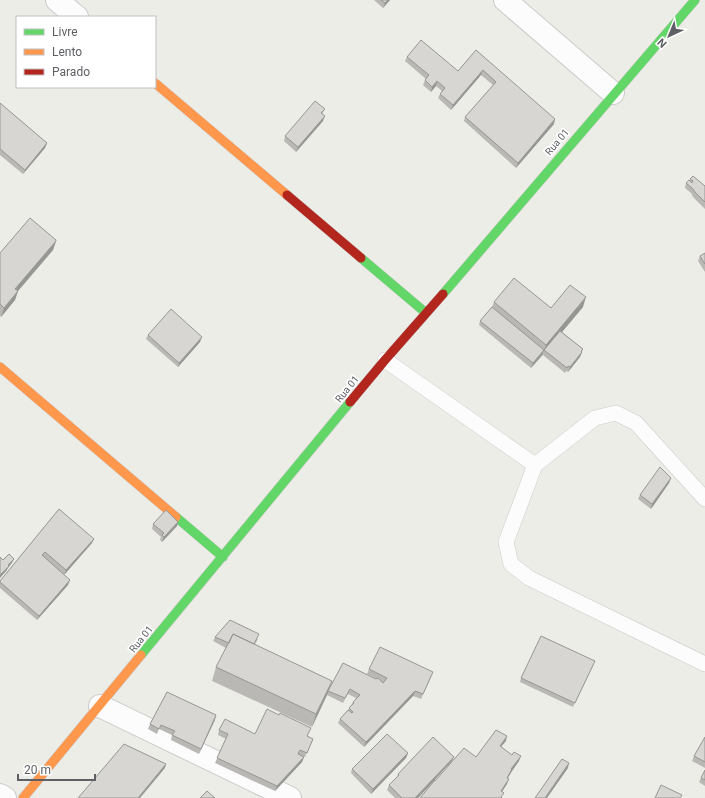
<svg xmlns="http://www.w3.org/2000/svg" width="705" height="798" font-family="Roboto,sans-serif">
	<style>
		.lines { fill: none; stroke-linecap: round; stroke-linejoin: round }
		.lane-casing { stroke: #cacbca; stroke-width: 16 }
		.street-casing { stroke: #cacbca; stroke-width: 24 }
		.fast-casing { stroke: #cbcbcb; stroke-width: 10 }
		.slow-casing { stroke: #cbcbcb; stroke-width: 10 }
		.jam-casing { stroke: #cbcbcb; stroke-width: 10 }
		.lane { stroke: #fcfcfc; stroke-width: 15 }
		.street { stroke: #fcfcfc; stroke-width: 22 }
		.fast { stroke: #63d668; stroke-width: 9 }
		.slow { stroke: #ff974d; stroke-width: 9 }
		.jam { stroke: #b3261e; stroke-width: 9 }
		.wall { fill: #b9b8b5 }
		.shaded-wall { fill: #969694 }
		.building { fill: #d7d6d3; stroke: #969694 }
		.labels { text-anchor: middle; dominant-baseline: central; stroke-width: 3.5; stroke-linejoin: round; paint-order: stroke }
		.street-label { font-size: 10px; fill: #5e6065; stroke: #fff }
	</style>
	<rect width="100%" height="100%" fill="#edede8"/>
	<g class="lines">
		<g class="lane-casing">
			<path id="lane" d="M385,360L535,465L595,418L616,413L636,423L705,499
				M535,465L506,542L511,564L529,578L705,664"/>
		</g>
		<g class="street-casing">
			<path id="street" d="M57,0L77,17
				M505,0L613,93
				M100,706L290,798
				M0,795L5,798"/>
		</g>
		<g class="fast-casing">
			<path id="fast" d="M361,258L426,313
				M443,294L695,0
				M176,517L223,557
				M141,655L350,402"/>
		</g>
		<g class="slow-casing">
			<path id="slow" d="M155,83L287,195
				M0,367L176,517
				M23,798L141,655"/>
		</g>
		<g class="jam-casing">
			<path id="jam" d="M287,195L361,258
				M350,402L385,360L443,294"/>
		</g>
		<use href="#lane" class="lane"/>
		<use href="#street" class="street"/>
		<use href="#fast" class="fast"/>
		<use href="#slow" class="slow"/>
		<use href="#jam" class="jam"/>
	</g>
	<path class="wall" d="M374,0H390L383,8Z
		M476,50L554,124L516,168L464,121L465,117L493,85L481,75L451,110L438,98L440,94L442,91L436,86L431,92L423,85L425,80L426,79L405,61L407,57L458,71Z
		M0,103L47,143L45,148L23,174L0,155Z
		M325,109L322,114L323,121L296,152L284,141L285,136Z
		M690,179L705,186V209L693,197L691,193L685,188L686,183L690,180Z
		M56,241L53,250L18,291L15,300L1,317L0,316V253Z
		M705,253V272L698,261L700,256Z
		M494,302L551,308L583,307L562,332L583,349L580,357L568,372L566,371L565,373L543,355L531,368L479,325L480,321L492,307Z
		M148,335L200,342L178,367L146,339Z
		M671,478L669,483L651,509L638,499L640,495Z
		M59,509L92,543L64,575L68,585L37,620L0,588V581Z
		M178,522L177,526L162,542L160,540L161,537L152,529L153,524Z
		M215,637L258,639L255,644L329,690L376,679H377L367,674L369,669L431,677L421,699L413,696L364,747L338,723L340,719L348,710L353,702L356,698L348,694L343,703L327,695L312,727L212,681L216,667L226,648L213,641Z
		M593,666L573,707L520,682L521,678Z
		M216,715L199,754L171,740L172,735L159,729L157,734L148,729L150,724Z
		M219,730L255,734L307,736L313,739L305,757L299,755L304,757L302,762L275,791L215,763L226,739L218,735Z
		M705,737V768L692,761L694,756Z
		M506,741L501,747L519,761L512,771L508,778L507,784L502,792L434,781L418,798H395L387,790L389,785L397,777L398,774L435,780V781Z
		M408,753L406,758L371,794L351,773L352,769Z
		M705,770V786L699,782Z"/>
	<path class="shaded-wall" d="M388,0H390L383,8L385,3Z
		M483,70L481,75L451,110L453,105Z
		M437,81L436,86L431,92L432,87Z
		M325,116L323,121L296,152L298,147Z
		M555,119L554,124L516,168L518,163Z
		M47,143L45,148L23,174L25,170Z
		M56,241L53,250L12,298L15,289Z
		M18,291L15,300L1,317L4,308Z
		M586,297L583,307L546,351L544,350L546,345Z
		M202,337L200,342L178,367L179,363Z
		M544,350L542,355L531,368L533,363Z
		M582,352L580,357L568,372L570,367Z
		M671,478L669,483L651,509L652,504Z
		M178,522L177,526L162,542L164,537Z
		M94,539L92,543L64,575L66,570Z
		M14,559L12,563L8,568L7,570L0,578V575Z
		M70,580L68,585L37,620L39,616Z
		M332,681L327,695L312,727L316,714Z
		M415,691L413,696L364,747L366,742Z
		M216,715L215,720L199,754L201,749Z
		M507,736L506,741L498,750L500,746Z
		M408,753L406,758L371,794L373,789Z
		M521,756L519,761L512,771L505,782L511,769Z
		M304,757L302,762L275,791L277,786Z
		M454,757L452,761L418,798H415Z
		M569,763L568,768L547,798H545Z
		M166,764L165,768L140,798H138Z
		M509,779L507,784L499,796L501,791Z"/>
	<path class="building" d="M381,0H388L385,3Z
		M421,40L458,71L476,50L555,119L518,163L465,117L496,82L483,70L453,105L440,94L445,88L437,81L432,87L425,80L429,75L407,57Z
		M315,101L325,109L321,113L325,116L298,147L285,136Z
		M0,103L47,143L25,170L0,149Z
		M693,176L705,186V202L695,192L693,189L686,183L689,180L692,183L693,181L690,179Z
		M30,218L56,240V241L15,289L18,291L4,308L0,304V253Z
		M705,253V264L700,256Z
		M514,278L551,308L570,285L586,297L546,345L494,302Z
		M492,307L544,350L533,363L480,321Z
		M171,309L202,337L179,363L148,335Z
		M560,331L583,349L581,351L582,352L570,367L568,366L567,368L544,350Z
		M660,467L671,478L652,504L640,495Z
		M59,509L94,539L66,570L45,552L42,555L70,580L39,616L0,582V581Z
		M166,510L178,522L164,537L162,535L164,533L153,524Z
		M9,554L14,559L8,565L9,566L0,575V557L3,560Z
		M230,620L259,634L254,644L233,634L229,643L215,637Z
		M233,634L332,681L316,714L216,667Z
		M541,636L595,661L575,703L521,678Z
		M380,647L433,672L423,694L415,691L366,742L340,719L348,710L352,713L353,712L349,708L354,703L353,702L360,695L350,689L345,698L328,691L343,663L376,679L378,678L383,683L387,678L369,669Z
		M167,692L216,715L201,749L172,735L175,731L161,725L159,729L150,724Z
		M267,709L279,715L280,713L311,728L307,736L313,739L307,753L300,750L298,754L304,757L277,786L217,758L228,734L219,730L225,719L255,734Z
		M496,730L507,736L500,746L512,755L514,752L521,756L511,769H512L507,778L509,779L501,791L504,793L501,797L502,798H420L435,780V781L464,748L476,757Z
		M387,734L408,753L373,789L352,769Z
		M433,737L454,757L415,798H402L389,785L399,775L398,774Z
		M705,737V762L694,756Z
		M124,744L166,764L138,798H78Z
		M562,759L569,763L545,798H535Z
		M705,770V780L701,778Z
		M661,785L682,795L680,798H655Z
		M207,791L215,798H200Z"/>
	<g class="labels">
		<g class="street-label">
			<text transform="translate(557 142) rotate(-50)">Rua 01</text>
			<text transform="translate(347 389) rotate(-51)">Rua 01</text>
			<text transform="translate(141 639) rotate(-51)">Rua 01</text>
		</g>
	</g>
	<rect x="16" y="16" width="140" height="72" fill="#ffffff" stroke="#bfbfc1"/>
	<rect x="24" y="29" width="20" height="6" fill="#63d668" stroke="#bfbfc1"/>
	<text x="52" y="36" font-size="12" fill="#5e6065">Livre</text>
	<rect x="24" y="49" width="20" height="6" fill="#ff974d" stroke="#bfbfc1"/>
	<text x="52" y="56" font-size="12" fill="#5e6065">Lento</text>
	<rect x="24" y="69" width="20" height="6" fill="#b3261e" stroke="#bfbfc1"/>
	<text x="52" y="76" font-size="12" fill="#5e6065">Parado</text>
	<g transform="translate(669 36) rotate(224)" stroke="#ffffff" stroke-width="3" paint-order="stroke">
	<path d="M0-3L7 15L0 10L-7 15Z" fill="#5e6065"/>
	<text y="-6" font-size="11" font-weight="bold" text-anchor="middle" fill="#5e6065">N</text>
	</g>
	<path d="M18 774v6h77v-6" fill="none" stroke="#5e6065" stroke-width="2"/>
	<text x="24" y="774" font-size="12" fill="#5e6065" stroke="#ffffff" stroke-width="3" paint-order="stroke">20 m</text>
</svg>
